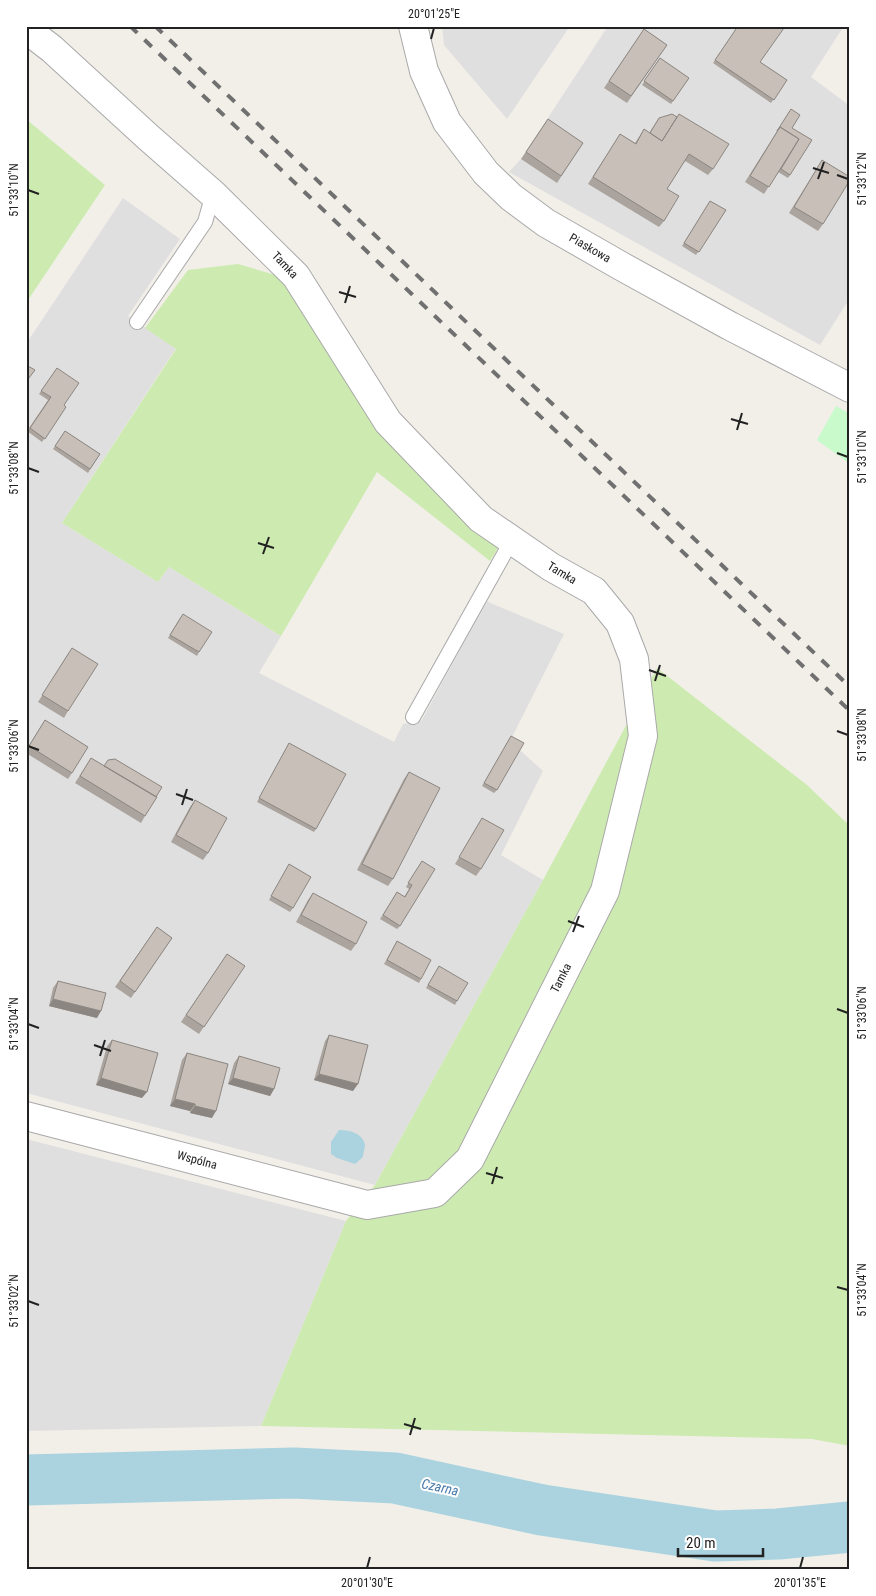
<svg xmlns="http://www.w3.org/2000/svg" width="876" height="1596" font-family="'Roboto Condensed',sans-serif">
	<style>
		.residential { fill: #e0dfdf }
		.grass { fill: #cdebb0 }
		.park { fill: #c8facc }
		.water { fill: #aad3df }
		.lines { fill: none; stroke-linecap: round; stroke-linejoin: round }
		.river { stroke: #aad3df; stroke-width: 51 }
		.service-casing { stroke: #a9a9a9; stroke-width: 16 }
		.minor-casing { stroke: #a9a9a9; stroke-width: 30 }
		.service { stroke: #fff; stroke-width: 14 }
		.minor { stroke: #fff; stroke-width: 28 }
		.rail { stroke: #707070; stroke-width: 4; stroke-dasharray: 10 10; stroke-linecap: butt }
		.wall { fill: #aba49e }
		.shaded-wall { fill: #8b8681 }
		.building { fill: #c7bfb8; stroke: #8b8681 }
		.ticks { fill: none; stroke: #222; stroke-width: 2 }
		.labels { text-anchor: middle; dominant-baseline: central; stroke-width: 4; stroke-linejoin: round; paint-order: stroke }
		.street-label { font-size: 12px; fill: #222; stroke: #fff }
		.water-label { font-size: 14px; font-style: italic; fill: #4a7aab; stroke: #fff }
		.neatline { fill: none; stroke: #222; stroke-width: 2 }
		.ticks-label { font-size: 12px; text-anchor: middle; fill: #222 }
	</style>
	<rect width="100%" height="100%" fill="#f2efe9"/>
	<path class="residential" d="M442,26H570L507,119L444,45Z
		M608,26H844L811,77L850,106V298L820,345L509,172L521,159Z
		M123,198L180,239L128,316L176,348L62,523L158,582L169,567L281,636L259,673L394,742L403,724L422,720L486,601L564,634L510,741L543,771L501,855L543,880L375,1185L26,1093V344Z
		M26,1139L346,1221L261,1426L26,1431Z"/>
	<path class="grass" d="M26,119L105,185L26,303Z
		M238,264L292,280L501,543L490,561L377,472L281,636L169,567L158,582L62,523L176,349L145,328L188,270Z
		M657,668L807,785L850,826V1446L812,1439L261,1426L346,1221L375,1185L543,880Z"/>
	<path class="park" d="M836,406L850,414V464L817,440Z"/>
	<path class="water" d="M339,1130C349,1130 363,1133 365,1145C365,1148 363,1154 363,1157L355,1164L337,1158L331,1154V1142Z"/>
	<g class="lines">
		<path class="river" d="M26,1480L294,1473L395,1478L542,1510L715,1536L778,1534L850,1527"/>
		<g class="service-casing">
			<path id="service" d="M137,322L205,222L213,194
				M413,717L512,540"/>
		</g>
		<g class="minor-casing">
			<path id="minor" d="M413,26L424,71L447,122L486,173L511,197L546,223L621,266L730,326L850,388
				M26,29L52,49L148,137L213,194L296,276L388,422L481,519L551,567L594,591L620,623L634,659L643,736L605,891L470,1159L435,1193L367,1205L26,1116"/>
		</g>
		<use href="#service" class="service"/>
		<use href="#minor" class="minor"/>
		<path class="rail" d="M130,26L850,711
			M155,26L850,687"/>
	</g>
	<path class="wall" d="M738,26L760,62L787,80L771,103L713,63Z
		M644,29L667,45L627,103L604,88Z
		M660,58L689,78L671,104L642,85Z
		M791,109L792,128L790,175L788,178L778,172L764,194L745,182Z
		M659,118L713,169L708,175L685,161L667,189L664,221L659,227L588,184L620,134L635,143L644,129L649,133Z
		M548,119L583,143L557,183L521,159Z
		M822,160L823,224L818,231L789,213Z
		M710,201L726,210L696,255L682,246Z
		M57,368L64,405L66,407L42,442L27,431L48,400L39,394Z
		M65,431L100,454L88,473L53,449Z
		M180,618L199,652L197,656L168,638Z
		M68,654V711L64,718L38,702Z
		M45,720L72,773L68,779L26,753V750Z
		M509,740L497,790L494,793L482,786Z
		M289,743L316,829L314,832L257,802Z
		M91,758L104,766L145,816L141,823L75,783Z
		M409,772L393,879L388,886L357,870L404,779Z
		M195,800L208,853L203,860L171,842L190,807Z
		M482,818L481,869L476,876L455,864Z
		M422,861L400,926L397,929L380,919L397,892L404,897L409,889L406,887Z
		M289,864L293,908L290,912L269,900Z
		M313,893L356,944L351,951L296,922L308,900Z
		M157,927L172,938L131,998L115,987Z
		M397,941L421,979L419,983L384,964Z
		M227,954L245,966L199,1034L181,1022Z
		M439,966L457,1001L455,1005L426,988Z
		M58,981L97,1018L49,1006L53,988Z
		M329,1035L353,1091L314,1080L325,1041Z
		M112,1040L142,1098L96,1085L107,1046Z
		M187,1053L212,1118L190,1113V1111L170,1106L182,1060Z
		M239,1056L274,1089L270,1096L228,1084L234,1063Z"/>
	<path class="shaded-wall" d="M53,999L101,1011L97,1018L49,1006Z
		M319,1074L358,1084L353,1091L314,1080Z
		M101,1078L147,1092L142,1098L96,1085Z
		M233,1078L274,1089L270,1096L228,1084Z
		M175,1099L195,1104L190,1111L170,1106Z
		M195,1106L216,1111L212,1118L190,1113Z"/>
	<path class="building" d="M738,26H781L784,28L760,62L787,80L774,100L715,60Z
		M644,29L667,45L631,96L609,81Z
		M660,58L689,78L673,101L644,81Z
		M791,109L800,115L792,128L812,140L790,175L781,169L799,139L780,127L777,131Z
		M672,114L677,117L662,141L650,133L659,118Z
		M679,114L729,144L713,169L689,154L667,189L679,196L664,221L593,177L620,134L636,144L644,129L662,141Z
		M548,119L583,143L561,176L526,152Z
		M780,127L799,139L769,187L750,176Z
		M822,160L850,177V180L823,224L794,207Z
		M710,201L726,210L699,252L684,243Z
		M26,365L35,370L26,382Z
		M57,368L79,383L64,405L66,407L45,439L30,428L51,397L41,391Z
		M65,431L100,454L90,469L55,446Z
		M183,614L212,632L199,652L170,635Z
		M72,648L98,664L68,711L42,695Z
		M45,720L88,747L72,773L29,746Z
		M511,736L524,743L497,790L484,783Z
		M289,743L346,774L316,829L259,798Z
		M91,758L157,797L145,816L80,776Z
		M115,759L162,787L156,797L104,766L108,760Z
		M409,772L440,788L393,879L362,864Z
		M195,800L227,818L208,853L176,835Z
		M482,818L504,830L481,869L459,857Z
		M422,861L435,869L400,926L383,915L397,892L405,897L412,885L408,883Z
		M289,864L311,877L293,908L271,896Z
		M313,893L367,922L356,944L301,915Z
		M157,927L172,938L135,992L120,981Z
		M397,941L431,960L421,979L387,960Z
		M227,954L245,966L204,1027L186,1015Z
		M439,966L468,983L457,1001L428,985Z
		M58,981L106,993L101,1011L53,999Z
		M329,1035L368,1045L358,1084L319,1074Z
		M112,1040L158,1053L147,1092L101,1078Z
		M187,1053L228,1064L216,1111L195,1106V1104L175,1099Z
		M239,1056L280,1068L274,1089L233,1078Z"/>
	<path class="ticks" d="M431,39L434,28M813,168L829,173M837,175L848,179M818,179L824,162M28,190L39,194M339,292L356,297M345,303L350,286M731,419L748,424M737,430L742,413M837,453L848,457M28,468L39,472M258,543L274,548M263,554L269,537M649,670L666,676M655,681L660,665M837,731L848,735M28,746L39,750M176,794L193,800M182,805L187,789M568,921L584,927M573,932L579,916M837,1009L848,1013M28,1024L39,1028M94,1045L111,1051M100,1056L105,1040M486,1173L503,1178M492,1184L497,1167M837,1287L848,1290M28,1301L39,1305M404,1424L421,1429M410,1435L415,1418M367,1568L370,1557M800,1568L803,1557"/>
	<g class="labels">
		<g class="street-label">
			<text transform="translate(590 248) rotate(30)">Piaskowa</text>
			<text transform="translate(285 265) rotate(47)">Tamka</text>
			<text transform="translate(562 573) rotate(31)">Tamka</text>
			<text transform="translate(561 978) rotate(-63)">Tamka</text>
			<text transform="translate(197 1160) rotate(15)">Wspólna</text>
		</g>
		<g class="water-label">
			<text transform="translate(440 1487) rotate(12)">Czarna</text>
		</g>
	</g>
	<rect width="876" height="1596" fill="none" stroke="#ffffff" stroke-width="55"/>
	<path d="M678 1548v8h85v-8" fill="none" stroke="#222222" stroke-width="2.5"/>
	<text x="686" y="1548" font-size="15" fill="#222222" stroke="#ffffff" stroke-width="4" paint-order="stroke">20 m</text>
	<rect x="28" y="28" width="820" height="1540" class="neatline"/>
	<g class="ticks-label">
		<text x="434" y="18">20°01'25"E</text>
		<text transform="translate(862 179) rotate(-90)" y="4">51°33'12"N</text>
		<text transform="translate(14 190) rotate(-90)" y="4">51°33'10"N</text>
		<text transform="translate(862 457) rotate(-90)" y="4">51°33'10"N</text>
		<text transform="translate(14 468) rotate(-90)" y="4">51°33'08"N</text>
		<text transform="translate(862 735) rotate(-90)" y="4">51°33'08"N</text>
		<text transform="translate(14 746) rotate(-90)" y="4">51°33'06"N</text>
		<text transform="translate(862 1013) rotate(-90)" y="4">51°33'06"N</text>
		<text transform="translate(14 1024) rotate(-90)" y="4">51°33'04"N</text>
		<text transform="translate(862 1290) rotate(-90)" y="4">51°33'04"N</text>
		<text transform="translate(14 1301) rotate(-90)" y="4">51°33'02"N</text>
		<text x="367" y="1587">20°01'30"E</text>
		<text x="800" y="1587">20°01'35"E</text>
	</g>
</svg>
